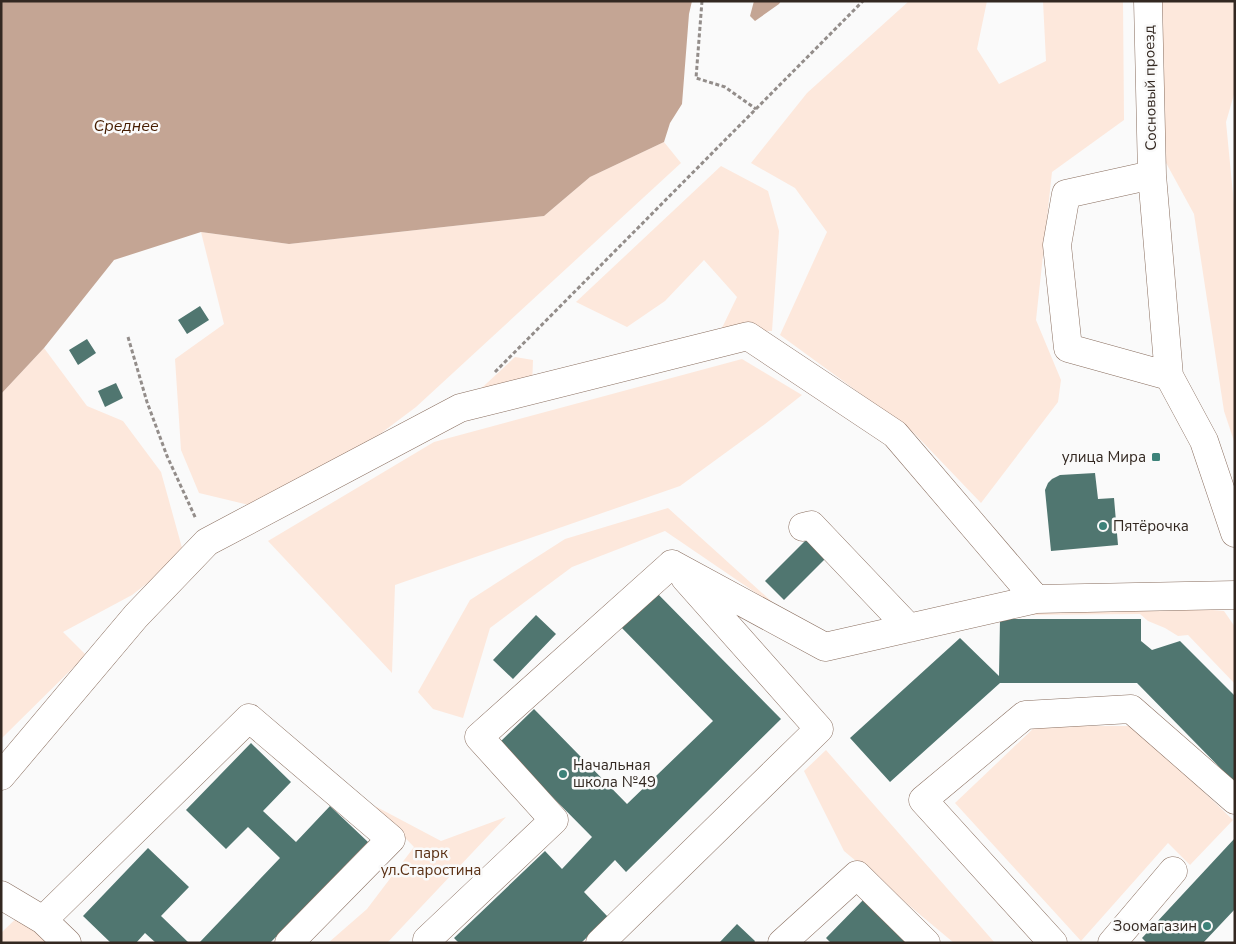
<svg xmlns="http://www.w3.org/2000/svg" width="1236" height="944" font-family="'Nunito Sans',sans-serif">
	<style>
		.green { fill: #fde8dc }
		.water { fill: #c4a594 }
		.building { fill: #507670 }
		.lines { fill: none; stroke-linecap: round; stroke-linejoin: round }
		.minor-casing { stroke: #896e5f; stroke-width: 29 }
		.path { stroke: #938d8a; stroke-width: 3; stroke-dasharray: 4 2.5; stroke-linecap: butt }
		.minor { stroke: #fff; stroke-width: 28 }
		.poi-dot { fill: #3c8279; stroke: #fafafa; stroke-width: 2 }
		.labels { text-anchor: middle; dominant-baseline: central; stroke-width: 5; stroke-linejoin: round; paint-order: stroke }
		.street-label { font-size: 15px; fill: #332821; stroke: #fafafa }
		.poi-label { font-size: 15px; fill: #332821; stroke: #fafafa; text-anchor: end }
		.park-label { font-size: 15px; fill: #5a3014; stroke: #fafafa }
		.water-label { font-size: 16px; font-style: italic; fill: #461d01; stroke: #fafafa }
	</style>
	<rect width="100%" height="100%" fill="#fafafa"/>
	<path class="green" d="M909,1H987L977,49L999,84L1046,61L1043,1H1123L1124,120L1052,172L1036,320L1061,380L1058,402L981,503L913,432L780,335L827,232L795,188L751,163L807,93Z
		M1154,1H1235V91L1226,122L1235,215V444L1224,411L1194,214L1159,150Z
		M664,142L681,163L416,407L356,452L249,505L199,493L181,450L175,359L224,324L201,232L289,244L544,216L590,177Z
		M721,166L768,191L779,231L772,331L720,332L737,297L704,260L665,301L627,327L576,302Z
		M44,348L87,406L123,421L161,472L184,555L132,595L63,632L86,655L1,739V394Z
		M515,357L533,360L532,388L460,408Z
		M742,359L802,395L765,424L680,486L395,585L392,673L268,541L434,442Z
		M668,508L781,610L665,531L572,567L490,628L463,718L433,709L418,692L470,600L565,539Z
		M1157,605L1224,611L1235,627V684L1188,635L1178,636L1165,628L1148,621L1140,614L1001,615Z
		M1036,726H1135L1233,820L1190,865L1168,843L1081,941L955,803Z
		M826,750L995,943H954L844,851L804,771Z
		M373,805L441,841L506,817L387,943H328L367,909L414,847Z
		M25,910L60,943H1V933Z"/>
	<path class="water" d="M1,1H692L689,14L682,104L670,123L664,142L590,177L544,216L289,244L201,232L114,260L44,348L1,394Z
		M754,1H781L779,4L755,21L750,16Z"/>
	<path class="building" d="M200,306L209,320L187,334L178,320Z
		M87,339L96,353L78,365L69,350Z
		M116,383L123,398L105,407L98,391Z
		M1095,473L1098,499L1114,498L1118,545L1051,551L1045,490L1048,483L1052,479L1060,475Z
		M808,538L827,557L784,600L765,581Z
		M654,590L781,719L626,872L615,860L584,892L608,917L581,943H459L454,938L545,851L562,869L592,837L499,743L534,709L627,804L713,721L619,625Z
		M536,615L556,634L513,679L493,660Z
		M1000,619H1141V641L1152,650L1180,641L1235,696V783L1137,683H1000L890,782L850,738L960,638L999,676Z
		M251,743L291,782L263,811L296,842L330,806L368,842L270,943H199L280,858L248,827L226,849L186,810Z
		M1235,838V909L1203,943H1147L1142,938Z
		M148,848L189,887L161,916L189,943H156L145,933L136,943H111L83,916Z
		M866,897L913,943H831L826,938Z
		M737,924L755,941L754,943H719Z"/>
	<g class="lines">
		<g class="minor-casing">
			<path id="minor" d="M1148,1L1152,175L1169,376L1204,441L1235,533
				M1152,175L1066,194L1057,245L1068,348L1169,376
				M803,527L811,525L909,628
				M672,564L825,647L1036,599L1235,595
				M1,776L136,616L207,542L460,408L748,336L895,434L1036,599
				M1,895L43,920L67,943
				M43,920L249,718L391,839L289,943
				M429,943L427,940L554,820L479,737L672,564
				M600,943L819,729L685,578
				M782,943L857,875L926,943
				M1053,943L923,800L1025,715L1131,709L1235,800
				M1112,943L1173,871"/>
		</g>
		<path class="path" d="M702,1L696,78L725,87L756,109
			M128,337L147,402L167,456L196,519
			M495,372L863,1"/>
		<use href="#minor" class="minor"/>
	</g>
	<g class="poi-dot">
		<rect x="1151" y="452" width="10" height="10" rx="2.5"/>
		<circle cx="1103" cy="526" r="5"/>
		<circle cx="563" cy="774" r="5"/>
		<circle cx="1207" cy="926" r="5"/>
	</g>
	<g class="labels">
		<g class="street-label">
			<text transform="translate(1150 88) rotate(-91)">Сосновый проезд</text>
		</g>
		<g class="poi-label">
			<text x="1146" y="457">улица Мира</text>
			<text x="1113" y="526" text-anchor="start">Пятёрочка</text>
			<text x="573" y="765" text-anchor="start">Начальная<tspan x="573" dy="17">школа №49</tspan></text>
			<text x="1197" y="926">Зоомагазин</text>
		</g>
		<g class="park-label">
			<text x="431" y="853">парк<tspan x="431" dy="17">ул.Старостина</tspan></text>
		</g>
		<g class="water-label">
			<text x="126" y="126">Среднее</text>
		</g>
	</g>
	<rect width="1236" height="944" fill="none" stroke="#332821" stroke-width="5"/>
</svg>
